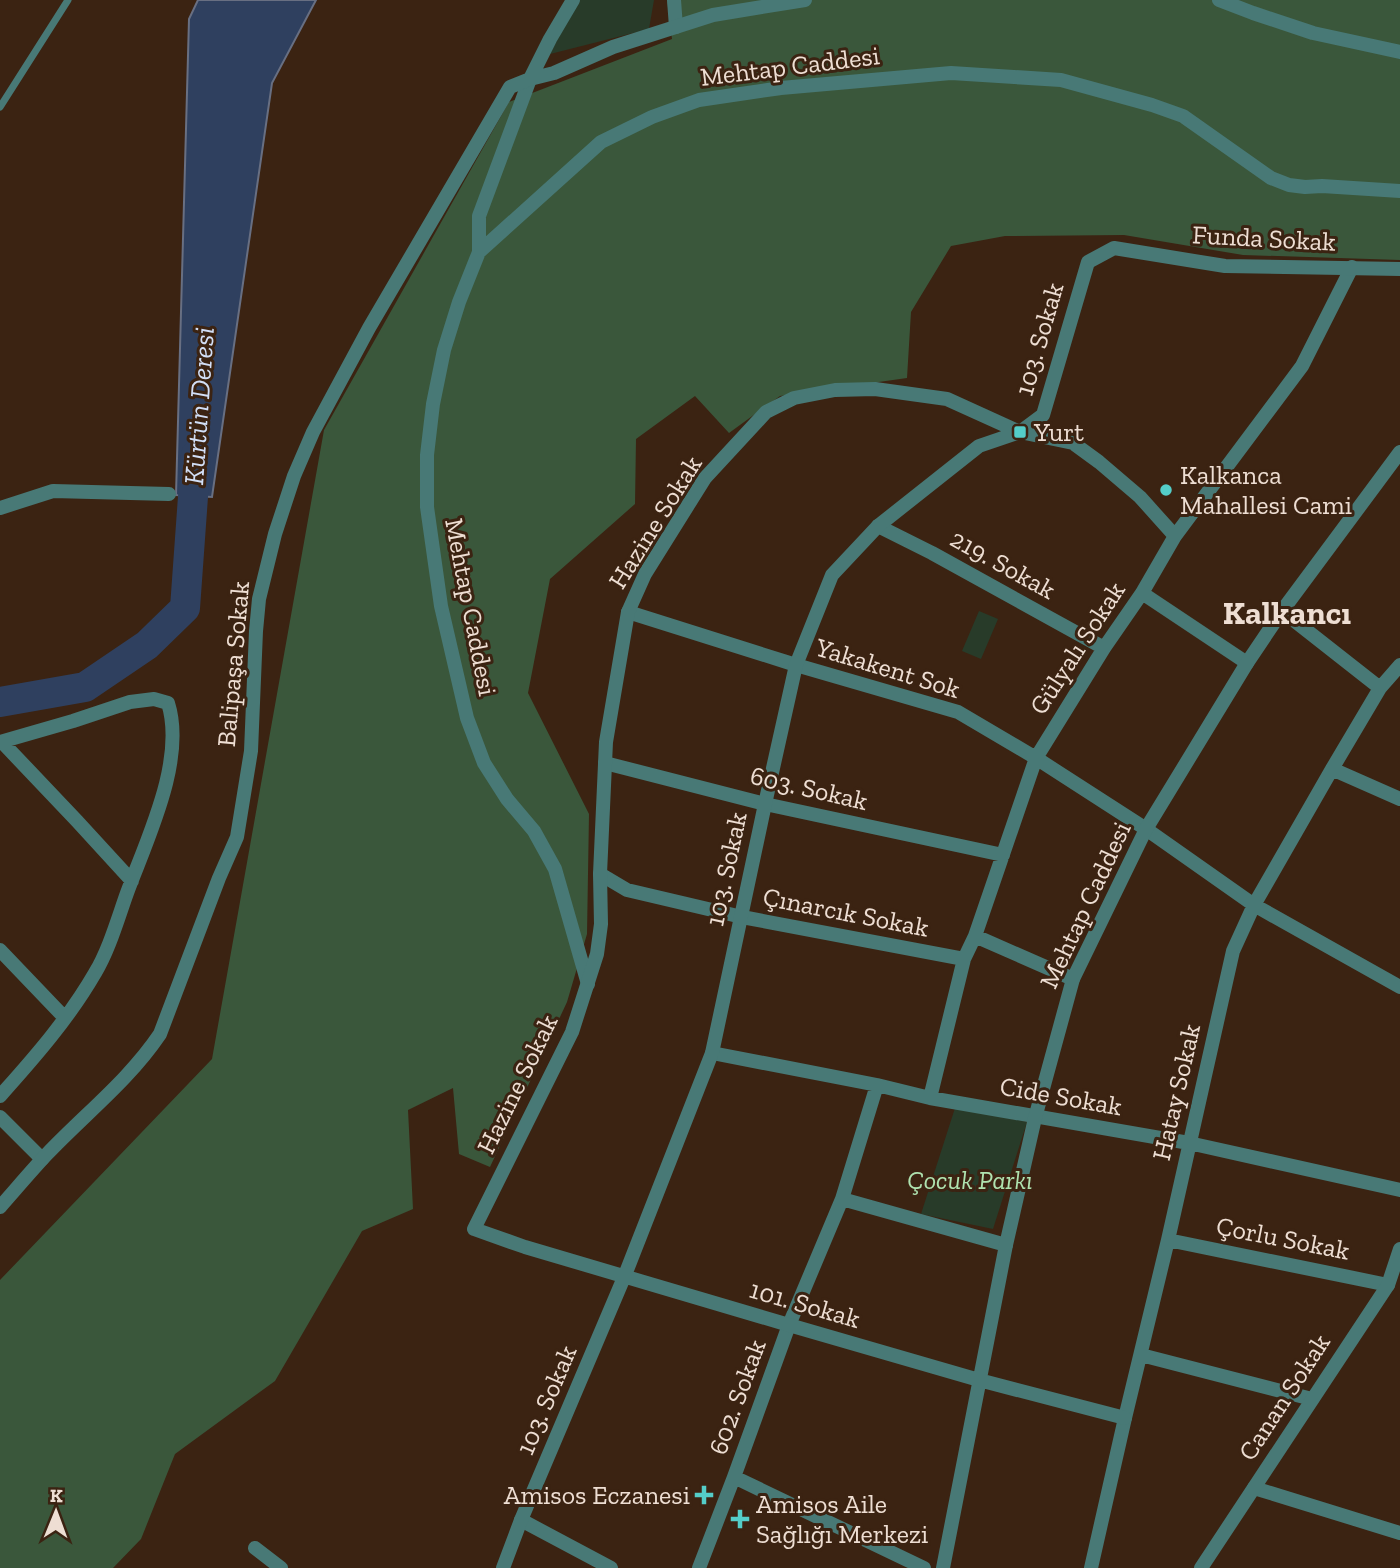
<svg xmlns="http://www.w3.org/2000/svg" width="1400" height="1568" font-family="'Zilla Slab',serif">
	<style>
		.green { fill: #283b29 }
		.forest { fill: #3a573b }
		.water { fill: #2f405f; stroke: #686f82; stroke-width: 2 }
		.lines { fill: none; stroke-linecap: round; stroke-linejoin: round }
		.river { stroke: #2f405f; stroke-width: 30 }
		.service { stroke: #487976; stroke-width: 7 }
		.minor { stroke: #487976; stroke-width: 14 }
		.tertiary { stroke: #487976; stroke-width: 14 }
		.poi-dot { fill: #54cdc8; stroke: #3b2312; stroke-width: 2.5 }
		.labels { text-anchor: middle; dominant-baseline: central; stroke-width: 6; stroke-linejoin: round; paint-order: stroke }
		.street-label { font-size: 26px; fill: #eeded3; stroke: #3b2312 }
		.poi-label { font-size: 26px; fill: #eeded3; stroke: #3b2312; text-anchor: start }
		.park-label { font-size: 26px; font-style: italic; fill: #afe3b0; stroke: #3b2312 }
		.water-label { font-size: 28px; font-style: italic; fill: #d2dff7; stroke: #3b2312 }
		.district-label { font-size: 33px; font-weight: bold; fill: #eeded3; stroke: #3b2312 }
	</style>
	<rect width="100%" height="100%" fill="#3b2312"/>
	<path class="green" d="M577,0H654L649,29L550,54Z
		M979,611L998,619L981,659L962,651Z
		M955,1108L1027,1122L993,1229L921,1214Z"/>
	<path class="forest" d="M667,0H1400V260L1243,255L1124,235L1005,236L951,246L911,312L907,378L780,396L729,433L695,396L636,439L635,504L550,579L528,693L589,814L587,934L567,1002L490,1167L459,1154L453,1088L408,1110L413,1209L362,1231L275,1381L175,1454L141,1539L113,1568H0V1280L212,1059L324,430L509,102L672,39Z"/>
	<path class="water" d="M198,0H316L272,83L212,497L176,495L189,19Z"/>
	<g class="lines">
		<path class="river" d="M0,702L85,687L147,645L185,608L196,455"/>
		<path class="service" d="M0,107L68,0"/>
		<path class="minor" d="M674,0L676,27
			M479,252V216L530,79
			M1020,432L1073,443L1099,462L1140,497L1175,536
			M0,508L53,491L169,494
			M878,526L932,553L1104,648
			M1142,593L1247,663
			M1282,611L1380,688
			M628,612L796,665L958,712L1036,758L1146,829L1254,905L1400,987
			M0,742L73,721L130,702L154,699L168,703C186,760 147,839 127,893C118,918 109,950 95,973C69,1018 35,1057 0,1096
			M2,742L77,821L132,881
			M605,763L765,804L1003,855
			M1332,769L1400,799
			M600,874L627,890L742,917L964,959
			M975,936L1073,979
			M0,950L65,1018
			M588,984L555,869L534,831L507,799L484,763L467,718L441,606L427,507V455L433,404L444,350L459,302L479,252L601,142L652,117L699,100L781,88L951,73L1061,80L1152,105L1183,116L1271,178L1289,185L1305,187L1322,186L1400,191
			M712,1053L877,1085L930,1098L1189,1143L1400,1190
			M930,1098L964,959L975,936L1036,758L1104,648L1142,593L1175,536L1302,366L1352,267
			M0,1117L42,1159
			M842,1199L1006,1245
			M1168,1240L1388,1285
			M1141,1355L1312,1399
			M734,1477L924,1568
			M1254,1488L1400,1533
			M521,1520L611,1568
			M255,1548L281,1568
			M699,1568L734,1477L789,1325L842,1199L877,1085
			M1091,1568L1125,1418L1168,1240L1233,951L1254,905L1332,769L1380,688L1400,665"/>
		<path class="tertiary" d="M1219,0L1253,13L1313,33L1400,52
			M530,79L554,73L613,47L713,15L805,0
			M1020,432L947,399L875,389L835,390L794,398L766,412L705,478L645,574L628,612L606,742L600,874L601,924L597,954L572,1032L474,1229L525,1247L789,1325L979,1380L1125,1418
			M0,1207C16,1189 31,1171 47,1154C85,1114 129,1080 160,1034L219,878L237,837L251,751L256,631L259,599L275,534L294,476L313,432L369,328L510,87L530,79L550,39L573,0
			M503,1568L521,1520L625,1275L712,1053L765,804L796,665L832,575L878,526L979,446L1020,432L1043,415L1088,262L1114,248L1225,266L1400,269
			M943,1568L1006,1245L1035,1118L1073,979L1146,829L1247,663L1282,611L1400,452
			M1201,1568L1388,1285L1400,1249"/>
	</g>
	<g class="poi-dot">
		<rect x="1013" y="425" width="14" height="14" rx="3.5"/>
		<circle cx="1166" cy="490" r="7"/>
		<path d="M700.5 1484.5h7v7h7v7h-7v7h-7v-7h-7v-7h7z"/>
		<path d="M736.5 1508.5h7v7h7v7h-7v7h-7v-7h-7v-7h7z"/>
	</g>
	<g class="labels">
		<g class="street-label">
			<text transform="translate(790 66) rotate(-7)">Mehtap Caddesi</text>
			<text transform="translate(1264 238) rotate(3)">Funda Sokak</text>
			<text transform="translate(1039 339) rotate(-74)">103. Sokak</text>
			<text transform="translate(655 522) rotate(-58)">Hazine Sokak</text>
			<text transform="translate(1003 564) rotate(29)">219. Sokak</text>
			<text transform="translate(471 607) rotate(79)">Mehtap Caddesi</text>
			<text transform="translate(1077 648) rotate(-57)">Gülyalı Sokak</text>
			<text transform="translate(233 664) rotate(-85)">Balipaşa Sokak</text>
			<text transform="translate(888 668) rotate(17)">Yakakent Sok</text>
			<text transform="translate(809 788) rotate(13)">603. Sokak</text>
			<text transform="translate(726 869) rotate(-78)">103. Sokak</text>
			<text transform="translate(1085 905) rotate(-65)">Mehtap Caddesi</text>
			<text transform="translate(846 912) rotate(11)">Çınarcık Sokak</text>
			<text transform="translate(517 1084) rotate(-64)">Hazine Sokak</text>
			<text transform="translate(1176 1092) rotate(-77)">Hatay Sokak</text>
			<text transform="translate(1061 1096) rotate(10)">Cide Sokak</text>
			<text transform="translate(1283 1238) rotate(11)">Çorlu Sokak</text>
			<text transform="translate(805 1304) rotate(16)">101. Sokak</text>
			<text transform="translate(737 1397) rotate(-70)">602. Sokak</text>
			<text transform="translate(1284 1397) rotate(-57)">Canan Sokak</text>
			<text transform="translate(546 1400) rotate(-67)">103. Sokak</text>
		</g>
		<g class="poi-label">
			<text x="1034" y="432">Yurt</text>
			<text x="1180" y="475">Kalkanca<tspan x="1180" dy="30">Mahallesi Cami</tspan></text>
			<text x="690" y="1495" text-anchor="end">Amisos Eczanesi</text>
			<text x="756" y="1504">Amisos Aile<tspan x="756" dy="30">Sağlığı Merkezi</tspan></text>
		</g>
		<g class="park-label">
			<text x="970" y="1180">Çocuk Parkı</text>
		</g>
		<g class="water-label">
			<text transform="translate(199 406) rotate(-86)">Kürtün Deresi</text>
		</g>
		<g class="district-label">
			<text x="1287" y="612">Kalkancı</text>
		</g>
	</g>
	<g transform="translate(56 1512) rotate(1)" stroke="#3b2312" stroke-width="5" paint-order="stroke">
	<path d="M0-5L12 26L0 18L-12 26Z" fill="#eeded3"/>
	<text y="-10" font-size="19" font-weight="bold" text-anchor="middle" fill="#eeded3">K</text>
	</g>
</svg>
